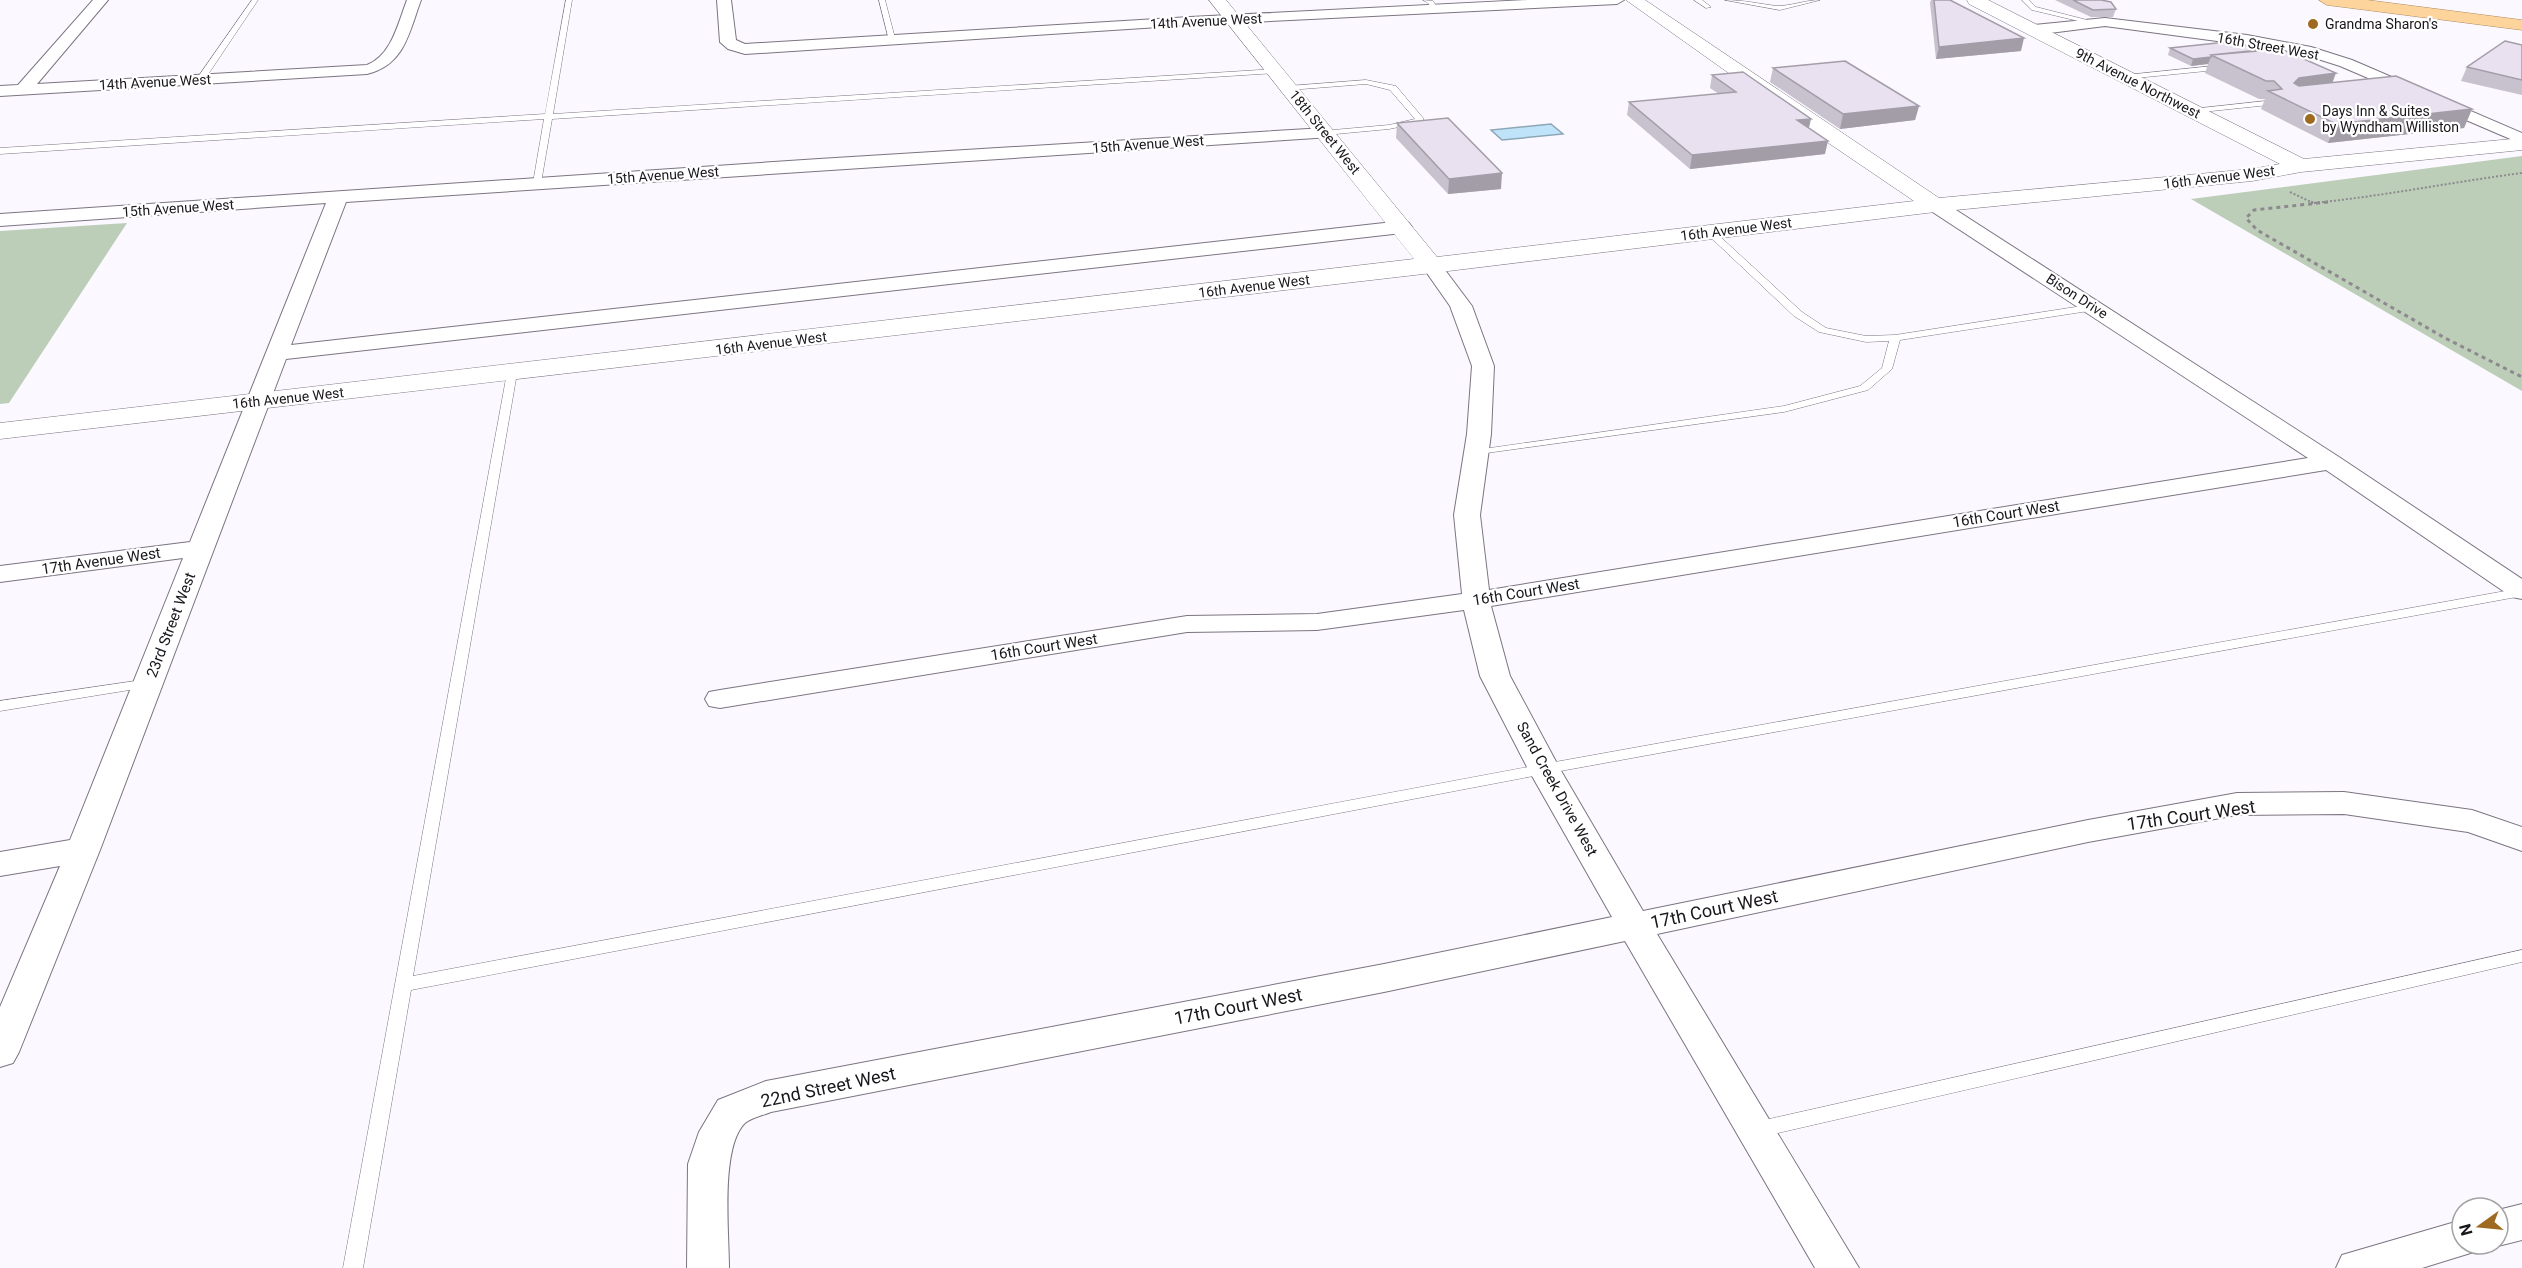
<svg xmlns="http://www.w3.org/2000/svg" width="2522" height="1268" font-family="Roboto,sans-serif">
	<style>
		.green { fill: #bcceb8 }
		.water { fill: #bfe3f9; stroke: #8da6b6; stroke-width: 1.5 }
		.lines { fill: none; stroke-linecap: round; stroke-linejoin: round }
		.service-casing { stroke: #7c7482; stroke-width: 1 }
		.minor-casing { stroke: #7c7482; stroke-width: 2 }
		.tertiary-casing { stroke: #7c7482; stroke-width: 1 }
		.trunk-casing { stroke: #ad8a5f; stroke-width: 1 }
		.path-far1 { stroke: #8d898f; stroke-width: 2; stroke-dasharray: 2 2; stroke-linecap: butt }
		.path { stroke: #8d898f; stroke-width: 3; stroke-dasharray: 4 4; stroke-linecap: butt }
		.service { fill: #fff; fill-rule: evenodd }
		.minor { fill: #fff; fill-rule: evenodd }
		.tertiary { fill: #fff; fill-rule: evenodd }
		.trunk { fill: #fcd49c; fill-rule: evenodd }
		.wall { fill: #c8c1ce }
		.shaded-wall { fill: #a39da8 }
		.building { fill: #e9e0f0; stroke: #a39da8; stroke-width: 1.5 }
		.poi-dot { fill: #9e6a21; stroke: #fff; stroke-width: 2 }
		.labels { text-anchor: middle; dominant-baseline: central; stroke-width: 4.5; stroke-linejoin: round; paint-order: stroke }
		.far-street-label { font-size: 14px; fill: #19161b; stroke: #fff }
		.far-poi-label { font-size: 14px; fill: #19161b; stroke: #fff; text-anchor: start }
		.street-label { font-size: 15px; fill: #19161b; stroke: #fff }
		.near-street-label { font-size: 18px; fill: #19161b; stroke: #fff }
	</style>
	<rect width="100%" height="100%" fill="#fcf8ff"/>
	<path class="green" d="M2522,156V391L2191,199Z
		M127,223L9,403L0,404V231Z"/>
	<path class="water" d="M1551,124L1563,134L1502,140L1491,130Z"/>
	<g class="lines">
		<g class="service-casing">
			<path id="service" d="M252,0H258L203,82H197L196,80Z
				M566,0H572L553,114L1276,69L1280,71L1276,73L552,119L541,183L537,186L533,183L544,119L0,154V148L545,114Z
				M879,0H885L896,42L889,40Z
				M1423,0L1433,1L1438,9L1433,10L1428,3Z
				M1694,0H1702L1711,7L1706,8Z
				M1725,0C1743,0 1760,4 1777,6C1791,6 1806,0 1820,0L1780,10Z
				M2022,0H2029L2036,7L2099,23L2095,25L2032,10Z
				M2327,54H2330V58L2287,62L2283,60L2287,58Z
				M2223,65L2227,67L2226,69L2126,79L2122,77L2126,75Z
				M1366,80L1396,86L1423,118V122L1389,129L1325,135L1321,133L1322,131L1389,125L1415,119L1390,90L1366,84L1289,90L1285,88L1289,86Z
				M2266,101L2270,103L2269,105L2192,113L2188,111L2192,109Z
				M1707,230H1713L1802,312L1826,328L1866,336L1895,335L2095,304L2100,307L2095,310L1900,340L1892,369L1868,390L1784,412L1472,455L1470,453L1476,450L1784,406L1860,386L1882,368L1889,341L1866,342L1819,332L1794,316L1707,234Z
				M512,370L517,373L413,976L1544,764L2522,588V596L1544,774L411,990L363,1268H343L507,373Z
				M149,679L154,680L156,683L154,686L0,711V701Z
				M2522,950V962L1756,1138L1749,1136L1747,1130L1749,1124L1756,1122Z"/>
		</g>
		<g class="minor-casing">
			<path id="minor" d="M93,0H108L37,84L367,65C392,55 398,23 407,0H421C409,32 405,65 367,74L0,96V86L18,85Z
				M717,0H731L736,40L745,44L1190,17L1528,0H1624L1617,4L1190,25L745,54L728,49L720,42Z
				M2105,18L2247,35L2311,47L2352,60L2522,133V144L2340,66L2302,54L2247,45L2105,26L2034,35L2026,30L2034,25Z
				M1325,128L1331,129L1334,133L1331,137L346,202L291,345L1402,221L1409,223L1412,227L1409,231L1402,233L286,359L100,850L19,1052L13,1063L0,1067V1007L60,866L0,876V852L70,840L183,558L0,582V566L190,542L326,203L0,226V214L819,159Z
				M1935,199L1942,201L2339,457L2522,579V599L2512,597L2326,470L1491,606L1510,676L1560,769L1643,911L2088,820L2237,793L2344,792L2472,810L2522,827V851L2468,832L2344,814L2237,815L2088,842L1657,934L1859,1268H1815L1625,941L1384,992L771,1112C764,1115 751,1118 745,1123C720,1147 729,1233 729,1268H687L688,1164L699,1132L718,1100L766,1081L1384,964L1612,917L1528,769L1480,676L1464,610L1317,630L1187,632L720,708L709,706L705,699L709,692L720,690L1187,616L1317,614L1462,594L1454,515L1467,434L1472,366L1450,306L1422,266L1425,262H1439L1472,306L1494,366L1491,434L1480,515L1489,590L2308,458L1928,209L1925,205L1928,201Z
				M2522,1204V1240L2498,1246L2492,1244H2498V1210Z
				M2462,1220V1244H2480L2477,1251L2422,1268H2336L2342,1255Z"/>
		</g>
		<g class="tertiary-casing">
			<path id="tertiary" d="M1209,0H1226L1437,257L1914,201L1799,123L1626,0H1645L1939,198L2252,169L2280,164L1969,4L1967,0H1988L2304,159L2522,138V150L2301,172L2252,181L1935,212L1432,273L0,439V423L1414,259Z"/>
		</g>
		<g class="trunk-casing">
			<path id="trunk" d="M2319,0H2367L2522,20V30L2327,5Z"/>
		</g>
		<path class="path-far1" d="M2290,192L2313,203
			M2314,203C2384,196 2452,182 2522,173"/>
		<path class="path" d="M2311,202L2313,203
			M2328,202L2254,210L2246,218L2257,230L2445,338L2522,377"/>
		<use href="#service" class="service"/>
		<use href="#minor" class="minor"/>
		<use href="#tertiary" class="tertiary"/>
		<use href="#trunk" class="trunk"/>
	</g>
	<path class="wall" d="M1931,0H1950L2021,51L1936,59L1930,3Z
		M2055,0H2103L2116,9L2113,17H2091Z
		M2236,41L2332,82L2472,109L2464,128L2328,143L2261,109L2265,99H2259L2205,73L2208,64L2191,66L2168,55L2170,48Z
		M2522,45V95L2461,81L2467,67Z
		M1773,68L1919,106L1915,120L1840,129L1770,82Z
		M1712,75L1809,128L1825,154L1690,169L1627,115L1629,102L1719,94L1710,88Z
		M1397,123L1501,189L1448,194L1396,138Z"/>
	<path class="shaded-wall" d="M2024,38L2021,51L1936,59L1939,47Z
		M2211,57L2208,64L2191,66L2193,59Z
		M2336,73L2329,92L2292,96L2287,101L2294,83L2299,78Z
		M1919,106L1915,120L1840,129L1843,114Z
		M2472,109L2464,128L2328,143L2336,124Z
		M1811,119L1808,132L1797,120Z
		M1828,141L1825,154L1690,169L1692,155Z
		M1502,173L1501,189L1448,194L1449,179Z"/>
	<path class="building" d="M1934,0H1950L2024,38L1939,47Z
		M2073,0H2101L2111,2L2116,9L2093,10Z
		M2236,41L2258,51L2211,55V57L2193,59L2170,48Z
		M2505,41L2522,45V80L2467,67Z
		M2279,48L2336,73L2299,78L2294,83L2299,86L2396,76L2472,109L2336,124L2268,91L2282,89L2274,81H2266L2211,55Z
		M1845,61L1919,106L1843,114L1773,68Z
		M1743,72L1811,119L1797,120L1828,141L1692,155L1629,102L1736,92L1712,75Z
		M1448,118L1502,173L1449,179L1397,123Z"/>
	<g class="poi-dot">
		<circle cx="2313" cy="24" r="6"/>
		<circle cx="2310" cy="119" r="6"/>
	</g>
	<g class="labels">
		<g class="far-street-label">
			<text transform="translate(1206 21) rotate(-3)">14th Avenue West</text>
			<text transform="translate(2268 46) rotate(10)">16th Street West</text>
			<text transform="translate(155 82) rotate(-3)">14th Avenue West</text>
			<text transform="translate(2138 83) rotate(27)">9th Avenue Northwest</text>
			<text transform="translate(1325 132) rotate(51)">18th Street West</text>
			<text transform="translate(1148 144) rotate(-4)">15th Avenue West</text>
			<text transform="translate(663 175) rotate(-4)">15th Avenue West</text>
			<text transform="translate(2219 177) rotate(-7)">16th Avenue West</text>
			<text transform="translate(178 208) rotate(-4)">15th Avenue West</text>
			<text transform="translate(1736 229) rotate(-7)">16th Avenue West</text>
			<text transform="translate(1254 286) rotate(-7)">16th Avenue West</text>
			<text transform="translate(2077 296) rotate(33)">Bison Drive</text>
			<text transform="translate(771 343) rotate(-7)">16th Avenue West</text>
			<text transform="translate(288 398) rotate(-6)">16th Avenue West</text>
		</g>
		<g class="far-poi-label">
			<text x="2325" y="24">Grandma Sharon's</text>
			<text x="2322" y="111">Days Inn &amp; Suites<tspan x="2322" dy="16">by Wyndham Williston</tspan></text>
		</g>
		<g class="street-label">
			<text transform="translate(2006 514) rotate(-9)">16th Court West</text>
			<text transform="translate(101 561) rotate(-8)">17th Avenue West</text>
			<text transform="translate(1526 592) rotate(-9)">16th Court West</text>
			<text transform="translate(171 625) rotate(-69)">23rd Street West</text>
			<text transform="translate(1044 647) rotate(-9)">16th Court West</text>
			<text transform="translate(1557 789) rotate(61)">Sand Creek Drive West</text>
		</g>
		<g class="near-street-label">
			<text transform="translate(2191 815) rotate(-8)">17th Court West</text>
			<text transform="translate(1714 909) rotate(-12)">17th Court West</text>
			<text transform="translate(1238 1006) rotate(-11)">17th Court West</text>
			<text transform="translate(828 1087) rotate(-12)">22nd Street West</text>
		</g>
	</g>
	<g transform="translate(2480 1226) rotate(255)"><circle r="28" fill="#ffffff" stroke="#a3a2a4" stroke-width="1.5"/>
	<path d="M0-4.5L10 22L0 15L-10 22Z" fill="#9e6a21"/>
	<text y="-9" font-size="16" font-weight="bold" text-anchor="middle" fill="#19161b">N</text>
	</g>
</svg>
